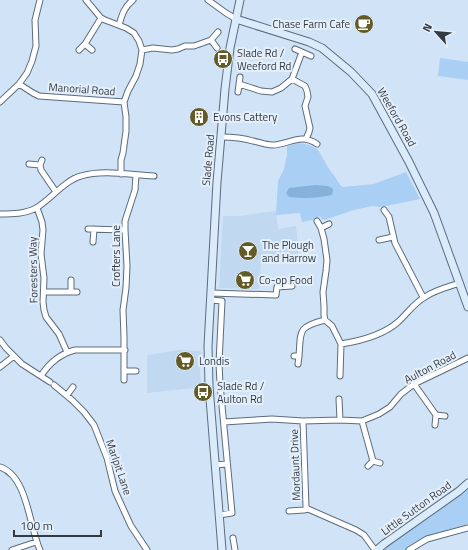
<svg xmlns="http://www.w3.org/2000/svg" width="468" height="550" font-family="'Titillium Web',sans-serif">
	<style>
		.built { fill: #c0d8f0 }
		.green { fill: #a9cff5 }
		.forest { fill: #87b0da }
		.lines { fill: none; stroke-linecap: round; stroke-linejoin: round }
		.street-casing { stroke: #5c6c7d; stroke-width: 7 }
		.secondary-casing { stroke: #5c6c7d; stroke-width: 9 }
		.street { stroke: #fff; stroke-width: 5 }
		.secondary { stroke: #daebfc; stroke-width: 7 }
		.labels { text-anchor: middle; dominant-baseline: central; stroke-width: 4; stroke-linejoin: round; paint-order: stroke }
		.poi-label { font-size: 11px; fill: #333a41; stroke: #e4effb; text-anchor: start }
		.street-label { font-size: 11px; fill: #333a41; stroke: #e4effb }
	</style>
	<rect width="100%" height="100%" fill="#d1e3f7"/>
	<path class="built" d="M276,211L278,229L296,226L299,259L278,260V262L261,261L259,289L219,288L223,216H240Z
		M179,350L201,351L200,372L201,387L147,393V355Z"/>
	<path class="green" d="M440,58L468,62V80L438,76Z
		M299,143C320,146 318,151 328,167C330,171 333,174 335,177C338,181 339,185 343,187L374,184L406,172L420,199L381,207L372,206L354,210L324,220L322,219L320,216L312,220L302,222L300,213L276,215L278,181L284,169L287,155V146Z
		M468,487V524L429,536L405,550H384L386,546Z"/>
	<path class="forest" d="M315,185L328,186L333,189L332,195C318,198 304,199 289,197L286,193L289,188Z"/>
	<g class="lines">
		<g class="street-casing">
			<path id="street" d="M86,0L101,18L105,20L126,28L134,33L139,41L142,50L140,64L136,76L128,91L124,102L126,117V131L123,153L121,160V174
				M208,0L226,13L236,19
				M119,25C122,15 124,7 133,0
				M211,40L217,48
				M85,44L92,50
				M295,49L311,56
				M79,50L85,44L101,18
				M142,50L153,48L172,50L178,49L185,46H194L211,40L218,32
				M292,79L305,86L307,91L308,97L305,106L310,128L309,132L306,139
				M19,84L33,93L39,96L124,102
				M239,84L261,91L272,92L281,88L292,79L302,52
				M238,92L240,77
				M0,102L19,84L27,73L32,61L36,46L35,20L40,0
				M221,137C232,137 243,138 253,141C259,142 265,145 272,145C289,145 300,132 317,144
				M29,164L40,165L42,160
				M40,165L41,170L56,192
				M37,208L42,222L43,230L41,254L44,278L43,302L44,310L46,317L59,334L67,352
				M384,210L389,217L395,243L423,297
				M0,214C12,214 25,214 36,208C50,200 65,180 81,176C103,169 131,175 154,176
				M317,221L321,228
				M329,224L321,228L324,239L327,260L326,271L323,292L324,306V315L325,320L332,326L341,344L340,376
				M88,229L125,230
				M379,240L393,237
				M93,242L94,229
				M44,292H77
				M71,292V280
				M211,293L276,295L277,287L292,286
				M211,300L222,301L219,363L220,384L232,513L219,515
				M0,340L6,348L22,364L50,382
				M341,344C360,341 382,336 398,322C407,314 414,303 425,297C435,290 448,287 460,283
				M294,356H299C301,331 297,327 325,320
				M298,364L299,356
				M0,367L14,356
				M124,371H136
				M41,376C49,363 60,354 75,350H125
				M124,380V337L123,310L126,288L127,266L125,230V221L135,190L136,175
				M414,384L436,415
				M54,385L72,400L84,412L94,425L107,458L115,491L131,526L147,550
				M67,395L73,387
				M339,399L340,420
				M303,421L306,507L308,509L356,530L364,535L375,550
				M362,421L373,461L368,466
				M224,422L272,419L303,421L340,420L362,421L379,414L390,407L401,394L414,384L468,358
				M435,425L436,415L445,416
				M373,461L380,463
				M215,465L227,464
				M0,467C28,476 29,527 40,550
				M289,511L304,510L308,509
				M233,538L235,550
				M12,550L36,542
				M409,550L427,539L468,528"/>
		</g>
		<g class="secondary-casing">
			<path id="secondary" d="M236,19L309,42L322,48L351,72L372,94L409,162L434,213L468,307
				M222,550L209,386L208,346L217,182L225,89L230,48L240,0
				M377,550L384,544L459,491L468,483"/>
		</g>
		<use href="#street" class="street"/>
		<use href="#secondary" class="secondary"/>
	</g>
	<defs>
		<g id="cafe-disc" transform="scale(1)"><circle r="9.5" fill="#635a27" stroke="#e4effb"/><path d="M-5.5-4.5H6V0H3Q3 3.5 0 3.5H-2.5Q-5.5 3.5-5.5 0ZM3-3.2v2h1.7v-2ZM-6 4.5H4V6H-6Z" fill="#fff"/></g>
		<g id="bus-disc" transform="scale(1)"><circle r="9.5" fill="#635a27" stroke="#e4effb"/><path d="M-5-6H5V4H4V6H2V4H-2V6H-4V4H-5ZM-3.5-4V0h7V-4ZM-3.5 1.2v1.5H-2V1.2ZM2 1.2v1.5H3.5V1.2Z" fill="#fff"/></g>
		<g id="building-disc" transform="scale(1)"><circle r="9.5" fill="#635a27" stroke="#e4effb"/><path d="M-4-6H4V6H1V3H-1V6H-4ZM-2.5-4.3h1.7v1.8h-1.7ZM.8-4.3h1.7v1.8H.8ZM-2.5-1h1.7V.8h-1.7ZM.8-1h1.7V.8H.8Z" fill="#fff"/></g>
		<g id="bar-disc" transform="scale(1)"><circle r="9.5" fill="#635a27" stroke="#e4effb"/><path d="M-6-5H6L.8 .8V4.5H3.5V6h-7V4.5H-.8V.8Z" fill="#fff"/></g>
		<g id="supermarket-disc" transform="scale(1)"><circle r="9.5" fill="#635a27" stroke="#e4effb"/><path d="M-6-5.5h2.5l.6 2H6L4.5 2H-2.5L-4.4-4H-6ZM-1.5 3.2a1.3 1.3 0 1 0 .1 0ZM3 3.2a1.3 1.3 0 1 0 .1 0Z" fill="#fff"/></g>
	</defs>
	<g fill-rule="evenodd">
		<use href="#cafe-disc" x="364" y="24"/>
		<use href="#bus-disc" x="223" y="59"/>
		<use href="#building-disc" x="199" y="117"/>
		<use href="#bar-disc" x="248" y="251"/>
		<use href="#supermarket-disc" x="245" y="280"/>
		<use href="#supermarket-disc" x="185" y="361"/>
		<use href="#bus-disc" x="203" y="392"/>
	</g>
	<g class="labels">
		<g class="poi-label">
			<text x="350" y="24" text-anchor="end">Chase Farm Cafe</text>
			<text x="237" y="53">Slade Rd /<tspan x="237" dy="13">Weeford Rd</tspan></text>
			<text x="213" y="117">Evons Cattery</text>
			<text x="262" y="245">The Plough<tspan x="262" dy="13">and Harrow</tspan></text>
			<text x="259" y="280">Co-op Food</text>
			<text x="199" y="361">Londis</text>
			<text x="217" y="386">Slade Rd /<tspan x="217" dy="13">Aulton Rd</tspan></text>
		</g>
		<g class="street-label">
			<text transform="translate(82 89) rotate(4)">Manorial Road</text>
			<text transform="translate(397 117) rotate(60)">Weeford Road</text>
			<text transform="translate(208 160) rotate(-85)">Slade Road</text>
			<text transform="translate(116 256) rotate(-90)">Crofters Lane</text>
			<text transform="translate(33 270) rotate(-91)">Foresters Way</text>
			<text transform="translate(430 367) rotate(-28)">Aulton Road</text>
			<text transform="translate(295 465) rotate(-92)">Mordaunt Drive</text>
			<text transform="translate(119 467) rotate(71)">Marlpit Lane</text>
			<text transform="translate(416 508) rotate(-36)">Little Sutton Road</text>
		</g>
	</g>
	<g transform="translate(436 32) rotate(297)" stroke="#e4effb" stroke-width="3" paint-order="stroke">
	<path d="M0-3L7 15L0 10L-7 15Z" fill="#333a41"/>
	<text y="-6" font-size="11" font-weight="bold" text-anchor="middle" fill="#333a41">N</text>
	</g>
	<path d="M14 530v6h87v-6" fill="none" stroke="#333a41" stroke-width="2"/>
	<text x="20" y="530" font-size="12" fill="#333a41" stroke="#e4effb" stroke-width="3" paint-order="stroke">100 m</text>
</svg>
